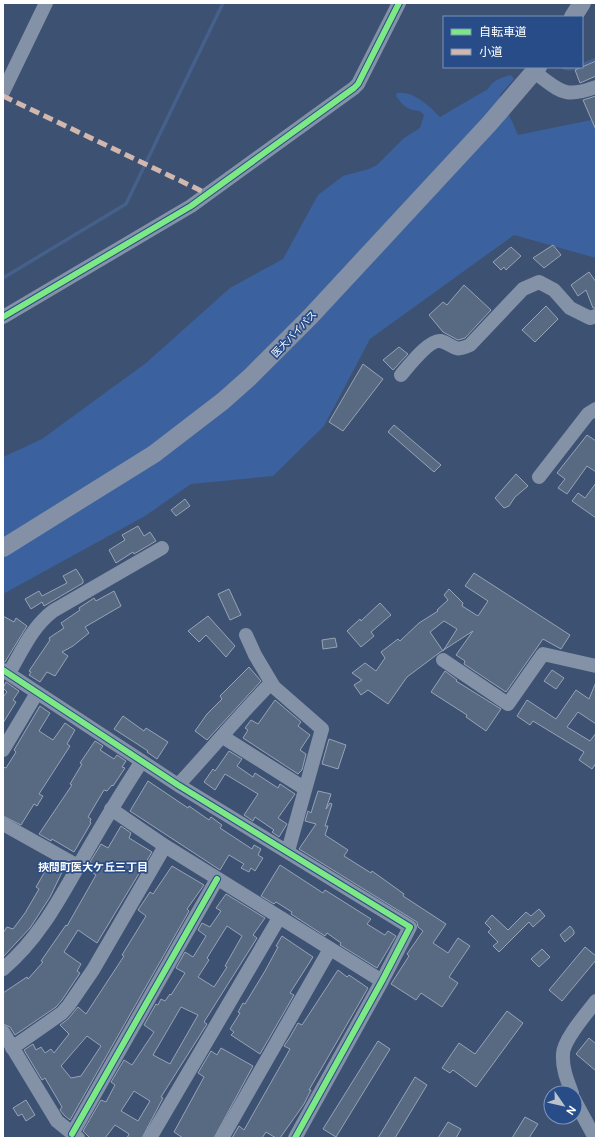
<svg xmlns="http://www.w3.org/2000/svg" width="599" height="1141" font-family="'DM Sans','Noto Sans JP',sans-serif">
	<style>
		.green { fill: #3b629e }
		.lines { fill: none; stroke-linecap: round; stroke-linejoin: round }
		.stream { stroke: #45608a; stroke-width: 3.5 }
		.building { fill: #586982; stroke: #97a3b6; fill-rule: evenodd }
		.minor { stroke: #8492a7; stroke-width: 14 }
		.major { stroke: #8390a5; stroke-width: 18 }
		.quiet { stroke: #d1b7ad; stroke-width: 5; stroke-dasharray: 10 5; stroke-linecap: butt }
		.cycleway-casing { stroke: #274c88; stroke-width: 8 }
		.cycleway { stroke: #7ce984; stroke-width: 6 }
		.labels { text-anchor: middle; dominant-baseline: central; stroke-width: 3.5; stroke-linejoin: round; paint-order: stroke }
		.street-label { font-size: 10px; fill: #fff; stroke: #274c88 }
		.neighbourhood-label { font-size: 11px; font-weight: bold; fill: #fff; stroke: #274c88 }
	</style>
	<rect width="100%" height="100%" fill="#3d5172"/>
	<path class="green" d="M511,75L514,79L500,95L518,135L596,119V258L514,235L370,339L324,426L273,476L191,484L145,516L3,594V457L42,439L146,363L230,288L283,259L318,195L343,176L369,169L377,165L404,138L420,128L424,115L420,111C408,110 403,106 396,96L397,93C414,91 429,106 440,117L488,89C492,81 502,77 511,75Z"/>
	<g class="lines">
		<path class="stream" d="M582,65L596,59
			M564,68L569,69L578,67
			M3,278L126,204L223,3"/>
	</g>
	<path class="building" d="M596,61V76L580,83L575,70Z
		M596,96V130L583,100Z
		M553,245L561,255L544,268L533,258Z
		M511,247L521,256L506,270L504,267L501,270L493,262Z
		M589,272L596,282V308H593L586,290L578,296L571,285Z
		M464,285L491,310L465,338L458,340L443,332L429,315L443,302L447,305Z
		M546,306L558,319L535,342L522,330Z
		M399,347L408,354L393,370L383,360Z
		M363,364L383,379L343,431L329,422Z
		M394,425L441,465L434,472L388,432Z
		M587,435L596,441V472L587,466L567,494L558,488L565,479L557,473Z
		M516,474L528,486L515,497L509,506L504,508L495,498Z
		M596,483V518L572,501L578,493L585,498Z
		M185,499L190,506L176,516L171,510Z
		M138,526L144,536L150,532L156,541L134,554L133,552L116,563L109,550L125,540L122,535Z
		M76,569L83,580V583L44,606L42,602L31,609L25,599L39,591L42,596L67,583L63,576Z
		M474,573L570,635L561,649L543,639L506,692L464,664L465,661L456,655L473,631L439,653L407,677L388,704L368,690L361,695L354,685L362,680L352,673L365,663L376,671L385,658L381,652L398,639L400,641L419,623L438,611L437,610L448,600L444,595L449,589L463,603L462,606L478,616L488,601L465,586ZM444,621L457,629L443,651L430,632Z
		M229,589L241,615L230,620L218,594Z
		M114,591L121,606L85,627L89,633L73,646L62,652L68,656L55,676L47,672L40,682L29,675L31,672L29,671L50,640L49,638L64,628L61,623L80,610L79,608L94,598L96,601Z
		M380,603L391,615L371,632L374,636L361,647L347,631L360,619L361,621Z
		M3,616L14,622L16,618L27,626L5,662H3Z
		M208,616L235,646L226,657L206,635L199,642L188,631Z
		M335,638L337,647L323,649L322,640Z
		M249,667L261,681L207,740L195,731L207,714L222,699L220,696Z
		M552,670L564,678L556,689L544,681Z
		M445,671L457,680L456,681L501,709L486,731L466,717L467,715L431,692Z
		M6,682L19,691L13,700L16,702L3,723V697L7,692L3,688Z
		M596,682V724L578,712L567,727L590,741L596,733V763L592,769L579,760L584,752L533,721L530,725L517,716L527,700L556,719L576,690L589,699Z
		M275,700L301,722L298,726L310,735L300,750L306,754L302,770L298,774L243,738L248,730L245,728L251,720L258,724Z
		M40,706L50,713L39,731L53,740L65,723L75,730L67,744L70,746L39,794L43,796L37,806L34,804L21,825L3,816V767L6,768L16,752L14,750Z
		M123,716L144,731L146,728L168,742L157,759L147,752L148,751L114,729Z
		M329,739L346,745L338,769L322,764Z
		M95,741L103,746L100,750L114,759L117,755L126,761L122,767L125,768L113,786L112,785L107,791L104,790L88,817L91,819L90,822L91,823L74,852L52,839L51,841L39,834L72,785L70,784L82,764L80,763Z
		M229,751L242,759L237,766L253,777L255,773L278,788L280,784L295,794L278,818L287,824L279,837L272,832L274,830L255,817L253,821L244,815L258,794L225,774L215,790L204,782L213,769L215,771Z
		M148,781L188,808L189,806L209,820L211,817L222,825L220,828L252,849L254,845L261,849L258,855L263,858L255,871L251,868L249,872L241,868L244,864L229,855L220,870L130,811Z
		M318,791L331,794L326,809L330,803L332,804L325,826H328L325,835L348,850L344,856L371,873L372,871L404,894L403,896L446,924L433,943L448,953L458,938L470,946L449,977L458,983L442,1007L421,993L416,1000L391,984L409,956L407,954L423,931L418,927L417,922L299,849L316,824L305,821L308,811L311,813Z
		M121,826L131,833L129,838L152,852L97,943L78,930L64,952L81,964L77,971L80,973L62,1000L56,1007L15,1035L10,1027L3,1024V993L27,977L28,979L43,962L41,961L66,925L67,926L96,875L87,869L90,862L101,844L108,848Z
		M51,861L64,868L50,897L30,928L3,957V933L7,927L13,929L25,913L39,889L36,887Z
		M280,865L323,893L325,890L371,919L367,924L383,934L385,935L388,931L396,936L377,968L340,945L341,943L327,933L325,936L291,914L292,912L276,902L274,904L261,896Z
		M172,866L204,885L187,909L189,911L70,1120L64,1115L60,1110L62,1107L45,1078L42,1080L24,1050L33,1044L36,1050L41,1047L45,1053L51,1049L54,1053L69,1034L60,1025L68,1019L78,1007L86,1014L124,956L122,955L146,916L138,910L150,892L153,894ZM87,1036L101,1046L81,1076L71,1078L61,1066Z
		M226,894L265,918L253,935L257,938L204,1022L207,1024L161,1097L163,1098L142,1138H127L129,1134L115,1125L105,1138H90L83,1131L101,1100L106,1102L115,1085L111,1082L124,1060L132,1065L154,1032L144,1025L156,1004L158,1005L161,999L165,1001L170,994L171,995L185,973L176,968L185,952L193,957L195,954L206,936L198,930L202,923L210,927L221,911L216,908ZM227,926L242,936L225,966L227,967L214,987L198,977L209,960L207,958ZM181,1007L198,1015L170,1064L153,1055ZM134,1091L150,1101L138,1121L121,1111Z
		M539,909L545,916L533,927L529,922L499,952L493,946L498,942L488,932L491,929L485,923L492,915L508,930L526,912L531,916Z
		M570,926L574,931V934L565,942L560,935Z
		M282,936L313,957L290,993L294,995L260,1054L231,1035L234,1032L230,1029L240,1013L238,1012L243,1003L245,1004L265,971L278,947L276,946Z
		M585,947L596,956V960L562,1001L549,990Z
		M542,949L550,957L539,967L531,959Z
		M338,970L347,977L349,975L368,988L309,1090H311L304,1104L280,1138H276L266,1132L262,1138H232L239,1126L244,1130L290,1049L284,1046L290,1037L298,1023L302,1025Z
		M507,1011L523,1023L476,1087L453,1070L450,1073L442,1068L459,1043L475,1054Z
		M589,1038L596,1044V1071L576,1054Z
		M378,1041L390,1049L336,1137L323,1129Z
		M221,1048L253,1066L214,1138H183L174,1132L204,1077L198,1073L211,1051L217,1055Z
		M415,1077L427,1085L395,1138H378Z
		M26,1100L35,1115L26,1121L22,1114L18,1116L13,1108Z
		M525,1117L538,1124L529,1138H512Z
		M448,1122L461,1129L456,1138H438Z"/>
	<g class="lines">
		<path class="minor" d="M534,72C561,91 563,99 596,87
			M3,92L46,3
			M3,317L191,206L354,88L358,84L399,3
			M401,375C408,367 429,339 441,341C455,345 453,353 470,345L523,289L539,282L554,290L570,308L590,318L596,316
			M539,477L588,414L596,409
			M246,635L255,655L274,687L322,729L288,851
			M443,660L508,704L543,654L596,666
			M3,670L178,785L410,927L382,981L295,1138
			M9,673C22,651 32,627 53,611L162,548
			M223,737L304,788
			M3,750L37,693
			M178,785C210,751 239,715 271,683
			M111,809L165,846L382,981
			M3,824L78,866
			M3,969C39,939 60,898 83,858C102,825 121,793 142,761
			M3,1032L57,1121L78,1138
			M12,1048L62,1013L69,1005L93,970L165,846
			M572,1093C567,1080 562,1068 563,1054C563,1040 587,1013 596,1001
			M575,1101L595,1138
			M72,1134L217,879
			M150,1138L279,918
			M222,1138L330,949"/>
		<path class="major" d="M573,17L582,3
			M3,548L154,454L223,401L250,377L310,317L489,124L538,67"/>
		<path class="quiet" d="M3,96L208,194"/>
		<g class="cycleway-casing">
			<path id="cycleway" d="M3,317L191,206L354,88L358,84L399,3
				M3,670L178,785L410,927L382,981L295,1138
				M72,1134L217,879"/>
		</g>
		<use href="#cycleway" class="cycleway"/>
	</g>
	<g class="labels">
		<g class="street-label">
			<text transform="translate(294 334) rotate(-46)">医大バイパス</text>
		</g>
		<g class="neighbourhood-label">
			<text x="93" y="867">挾間町医大ケ丘三丁目</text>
		</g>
	</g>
	<rect width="599" height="1141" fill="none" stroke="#ffffff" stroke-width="8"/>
	<rect x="443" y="16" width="140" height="52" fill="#274c88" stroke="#7d94b8"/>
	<rect x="451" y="29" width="20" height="6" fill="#7ce984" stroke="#7d94b8"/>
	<text x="479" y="36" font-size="12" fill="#ffffff">自転車道</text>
	<rect x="451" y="49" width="20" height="6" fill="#d1b7ad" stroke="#7d94b8"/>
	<text x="479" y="56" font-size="12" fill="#ffffff">小道</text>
	<g transform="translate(563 1105) rotate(124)"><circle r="19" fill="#274c88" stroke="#7d94b8"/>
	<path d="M0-3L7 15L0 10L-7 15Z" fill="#bbc2ce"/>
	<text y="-6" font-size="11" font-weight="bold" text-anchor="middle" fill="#ffffff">N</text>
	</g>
</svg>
